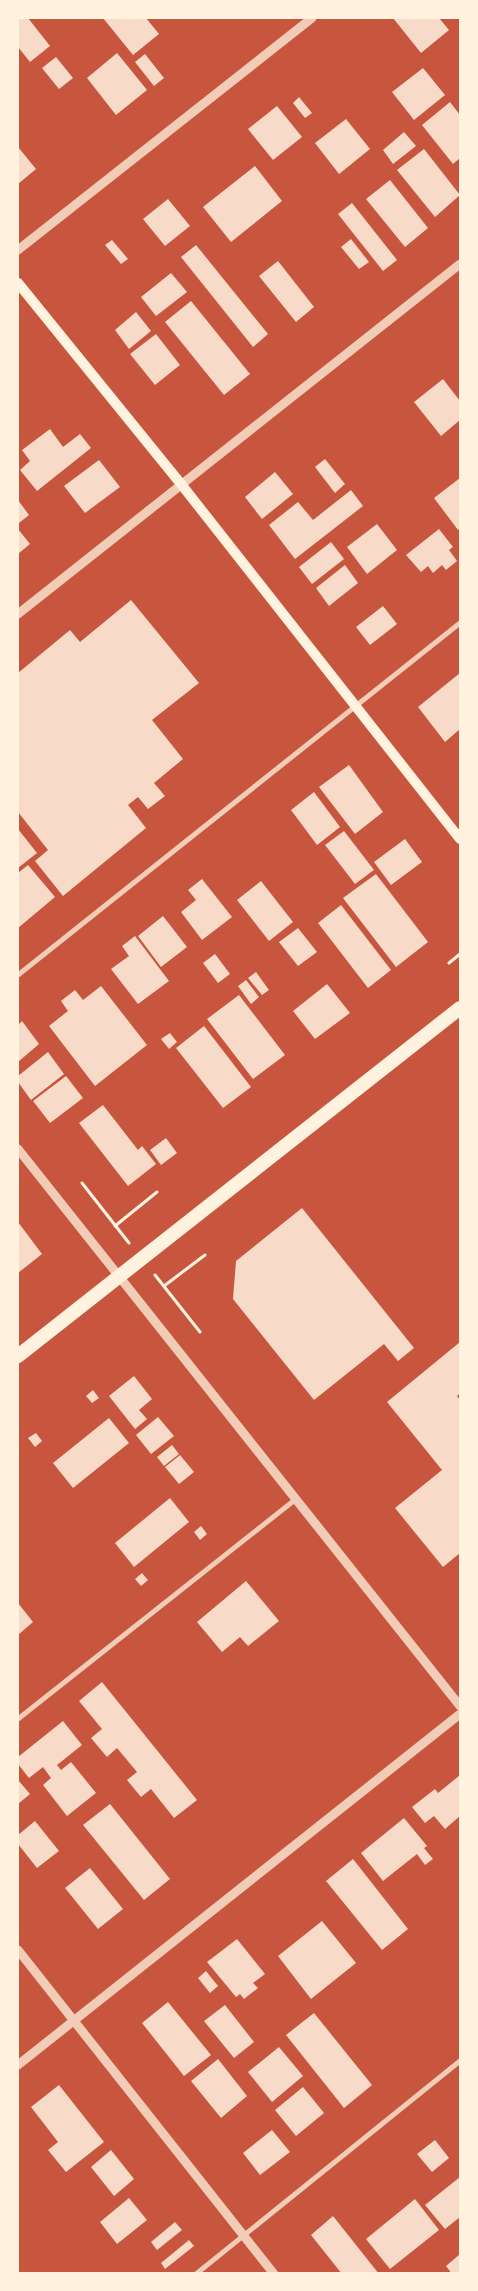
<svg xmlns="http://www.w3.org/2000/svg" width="478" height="2291" font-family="Bitter,serif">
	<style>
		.building { fill: #f7dbc8 }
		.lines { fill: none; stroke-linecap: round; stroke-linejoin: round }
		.path { stroke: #fff3e0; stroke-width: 3 }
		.minor { stroke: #f1ccb7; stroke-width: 5 }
		.tertiary { stroke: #f1ccb7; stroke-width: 9 }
		.secondary { stroke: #fff3e0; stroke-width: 10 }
		.trunk { stroke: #fff3e0; stroke-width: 14 }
	</style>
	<rect width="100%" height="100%" fill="#c8553d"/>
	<path class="building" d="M18,18H28L50,46L30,62L18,47Z
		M103,18H146L159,34L133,55Z
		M393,18H439L449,30L421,53Z
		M117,53L147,90L116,115L87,78Z
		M145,54L164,78L154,86L135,62Z
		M56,57L73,78L59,89L42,68Z
		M423,68L445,95L414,120L392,92Z
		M299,97L312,113L305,118L293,103Z
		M450,102L460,115V158L453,164L422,125Z
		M277,106L302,137L273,160L248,129Z
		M346,119L370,149L339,174L315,143Z
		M404,132L416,146L393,164L383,150Z
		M18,147L36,169L18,184Z
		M424,149L460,195L435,217L397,170Z
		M255,166L282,201L231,242L203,207Z
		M390,180L428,228L405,247L366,199Z
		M168,199L190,226L165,246L143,219Z
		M352,203L397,260L383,271L338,214Z
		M351,239L369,262L359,269L341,247Z
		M112,240L128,259L121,264L105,245Z
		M196,245L268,334L253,347L181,257Z
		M278,261L314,307L296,322L259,276Z
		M171,273L187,292L156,316L141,297Z
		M191,301L250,374L224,395L165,322Z
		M136,312L151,331L129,349L115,330Z
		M156,334L180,365L155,385L130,354Z
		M443,379L460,401V420L441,436L414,402Z
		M50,429L63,447L80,434L91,448L37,491L20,470L30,461L22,450Z
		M325,459L345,484L335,493L315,467Z
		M99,460L120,487L85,513L64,486Z
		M275,472L293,494L262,519L245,497Z
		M460,478V528L458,530L434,498Z
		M351,490L363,506L295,559L269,525L298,502L313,520Z
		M18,500L29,515L19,523L18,521Z
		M377,524L397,550L367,574L347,547Z
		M18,529L30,544L18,554Z
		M439,529L453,547L449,550L457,561L446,570L442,565L433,573L428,566L421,572L406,555Z
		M331,542L344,559L312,584L299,567Z
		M345,565L358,583L329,606L316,588Z
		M131,600L199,683L152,720L183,759L154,783L165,796L148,809L138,797L128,805L146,828L63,896L35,861L48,850L18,812V673L70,630L80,642Z
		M383,606L397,624L370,645L356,627Z
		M460,673V729L445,742L418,707Z
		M349,765L383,812L355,834L319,787Z
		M314,792L340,827L317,845L291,810Z
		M18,829L37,853L18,868Z
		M344,831L374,870L355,884L325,845Z
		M405,839L422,862L391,885L374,862Z
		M28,865L55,897L18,928V873Z
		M376,874L428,942L396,967L343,898Z
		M202,879L232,917L202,940L181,912L196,900L188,890Z
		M261,881L293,922L269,941L237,900Z
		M341,905L391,970L368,988L318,923Z
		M163,916L187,947L161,967L138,936Z
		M298,928L317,952L298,966L279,942Z
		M135,936L169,981L138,1004L111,969L129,956L122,946Z
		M215,954L230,974L218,983L203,963Z
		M256,972L269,990L262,995L248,978Z
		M246,980L259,997L251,1004L238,986Z
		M327,984L350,1013L315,1039L293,1011Z
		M101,986L147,1045L95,1086L49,1026L68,1011L61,1001L75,990L83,1000Z
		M239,995L285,1055L253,1079L207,1019Z
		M22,1021L39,1044L18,1062V1025Z
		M204,1026L251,1087L223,1108L176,1048Z
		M170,1033L177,1042L169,1049L161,1039Z
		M48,1052L64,1074L31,1100L18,1082V1076Z
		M66,1076L83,1098L50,1123L33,1101Z
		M103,1105L138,1150L142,1146L156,1164L128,1186L79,1123Z
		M166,1138L177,1153L161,1165L150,1150Z
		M302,1208L414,1348L398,1361L384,1344L314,1400L233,1299L236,1261Z
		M18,1222L42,1254L18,1273Z
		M460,1342V1393L457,1396L460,1400V1553L443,1567L395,1508L442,1470L387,1402Z
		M134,1376L152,1399L139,1410L147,1419L135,1429L109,1396Z
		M93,1390L99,1398L92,1403L86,1396Z
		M158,1417L174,1436L151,1454L136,1435Z
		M109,1418L129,1443L73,1488L53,1463Z
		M36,1433L42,1441L35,1447L28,1438Z
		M172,1445L179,1454L164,1466L157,1457Z
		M180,1455L194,1472L179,1484L165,1467Z
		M170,1498L189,1522L134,1567L115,1543Z
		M201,1526L207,1534L200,1540L194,1532Z
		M142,1573L148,1580L141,1586L135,1579Z
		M246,1581L279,1621L248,1646L240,1637L222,1652L197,1622Z
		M18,1603L33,1622L18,1635Z
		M102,1682L197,1800L174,1818L151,1789L141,1797L127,1780L137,1772L117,1748L107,1757L91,1738L102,1729L79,1701Z
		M63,1721L82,1745L57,1765L61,1770L71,1762L96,1793L67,1816L43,1785L51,1778L43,1767L29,1778L18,1764V1757Z
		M460,1775V1816L445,1829L434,1816L425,1823L412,1807L435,1789L438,1793Z
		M18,1780L30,1794L18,1804Z
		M110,1804L170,1879L144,1900L83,1825Z
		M404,1818L427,1846L424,1848L433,1859L425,1865L417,1854L383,1881L361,1853Z
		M35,1821L59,1851L37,1868L18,1844V1835Z
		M353,1859L408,1929L382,1950L326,1881Z
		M90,1868L123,1909L98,1929L65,1888Z
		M322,1921L356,1963L311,1999L278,1956Z
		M237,1939L265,1974L253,1983L258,1988L244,1999L240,1994L236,1997L207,1962Z
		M206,1971L218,1986L210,1993L198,1978Z
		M168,2002L211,2055L184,2076L142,2023Z
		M225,2005L254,2042L234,2058L204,2021Z
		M314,2013L372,2085L344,2108L286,2035Z
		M279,2047L303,2076L272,2102L248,2072Z
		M218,2059L247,2096L221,2118L191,2081Z
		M59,2085L104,2142L66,2172L48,2150L58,2142L31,2107Z
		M303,2087L324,2113L296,2136L275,2110Z
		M272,2130L290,2152L260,2175L243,2153Z
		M435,2140L449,2158L432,2172L417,2154Z
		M111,2150L134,2179L114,2196L91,2167Z
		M460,2177V2217L445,2229L425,2205Z
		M129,2198L147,2220L117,2244L100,2222Z
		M415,2199L439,2230L390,2269L366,2239Z
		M333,2216L379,2274H342L311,2235Z
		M175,2222L182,2230L157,2250L151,2242Z
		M189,2240L194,2246L165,2269L161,2263Z
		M460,2254V2274H452L446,2266Z"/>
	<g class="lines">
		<path class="path" d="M449,963L460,954
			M82,1183L129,1243
			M115,1226L157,1192
			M155,1275L200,1332
			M164,1286L205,1255"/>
		<path class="minor" d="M18,975L460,623
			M18,1719L296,1499
			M196,2274L460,2061"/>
		<path class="tertiary" d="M18,250L312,18
			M18,614L460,264
			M18,1149L460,1706
			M18,1950L274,2274
			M18,2065L460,1714"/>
		<path class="secondary" d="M18,283L181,484L460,839"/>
		<path class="trunk" d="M18,1356L460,1008"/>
	</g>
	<rect width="478" height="2291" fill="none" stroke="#fff3e0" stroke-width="38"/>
</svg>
